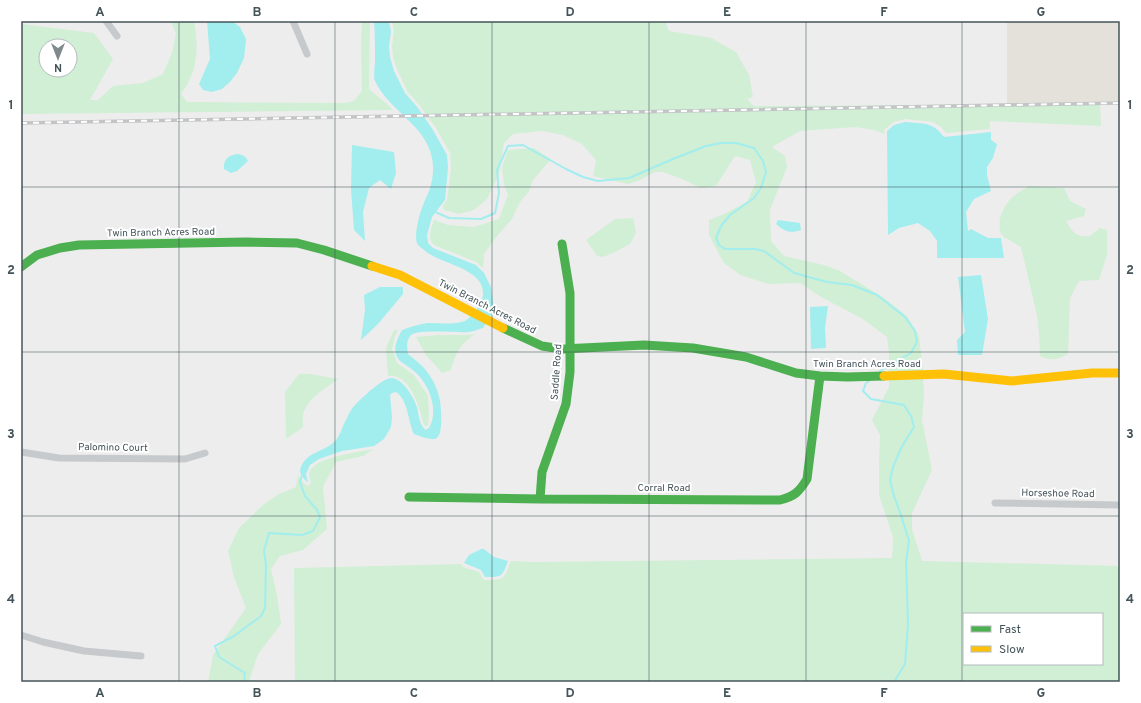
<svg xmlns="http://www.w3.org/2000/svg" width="1141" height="703" font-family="Overpass,sans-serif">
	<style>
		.commercial { fill: #e4e0da }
		.green { fill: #d0efd5; fill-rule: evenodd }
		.water { fill: #a2edee }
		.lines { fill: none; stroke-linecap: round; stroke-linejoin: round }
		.stream { stroke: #a2edee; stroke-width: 2 }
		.street { stroke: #c6cacc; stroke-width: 7 }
		.fast { stroke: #4caf50; stroke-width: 9 }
		.slow { stroke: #ffc107; stroke-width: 9 }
		.rail-casing { stroke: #c2c4c6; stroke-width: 3.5 }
		.rail { stroke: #fff; stroke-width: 2; stroke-dasharray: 6; stroke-linecap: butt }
		.grid { fill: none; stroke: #44545a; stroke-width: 1; stroke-opacity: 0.55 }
		.labels { text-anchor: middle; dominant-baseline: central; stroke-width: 4; stroke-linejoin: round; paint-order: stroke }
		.street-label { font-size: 10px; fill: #44545a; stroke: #fff }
		.neatline { fill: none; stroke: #44545a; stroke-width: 1.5 }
		.grid-label { font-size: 13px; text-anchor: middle; font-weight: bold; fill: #44545a }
	</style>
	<rect width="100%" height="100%" fill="#eeeded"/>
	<path class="commercial" d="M1007,21H1120V104L1007,105Z"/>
	<path class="green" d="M171,21H194C198,40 198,63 189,81C187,85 184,90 181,94L187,102L345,103L354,101L362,91L361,44L362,21H370L369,89L387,104L393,110L21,114V24L94,33L113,59L90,100H98L113,86L143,83L163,74L172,53L176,34ZM46,46H70V70H46Z
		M392,21L423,22L432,21H665L669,31L711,38L736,52L749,75L753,97L747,99L754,106L1100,104L1101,126L990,121V129L946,133L941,127L933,122L905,119L894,122L884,130V134L874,130L855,127L800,131L772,147L785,156L787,167L770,210L771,241L784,256L824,265L840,271L884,298L907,316L919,336L923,371L889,372V352L887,337L863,319L821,297L800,283L769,284L740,275L723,262L709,235V220L724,214L747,202L756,182L750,160L735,156L716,186L701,188L682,179L663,172H655L640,180L628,184L593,176L596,160L582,144L563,135L542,131L513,134L504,143L499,174L487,199L474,210L459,214L444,210L443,206L447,200L451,168L450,153L436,128L420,106L407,91L397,69L393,57L392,46L394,31Z
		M534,148L544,155L551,159L533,180L529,191L520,202L512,219L497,236L484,254L483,268L476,262L434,245C427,238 431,229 434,220L448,225L474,227L499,219L508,195L504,184L502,167L508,150Z
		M1030,186L1064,188L1070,201L1086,209L1084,216L1066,221C1073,233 1076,237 1090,236L1100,228L1107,230V255L1099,280L1079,281L1070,298L1068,354C1058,359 1052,362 1040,356L1039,334L1037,315L1021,247L1006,238H1004L1003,235H1001C1000,230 999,224 1000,219C1004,202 1015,193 1030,186Z
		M633,218L636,233L630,244L615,252L603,257L597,256L586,240L615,219Z
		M394,330H398L395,336L392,349L397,363L414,375L428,396L429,416L428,426H426L424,425C420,409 410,372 388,376L386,348Z
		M475,334C460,345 456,352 451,370L442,373L426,355L416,337L440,335H469Z
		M299,374H310L339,379C326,387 310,397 304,411C302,416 303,423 303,427L286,439L285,392Z
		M923,378L924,396L922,420L932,470L912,513V529L922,561L1120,566V682H295L294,568L461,564L463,567L479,572L484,580C504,580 504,580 511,561L531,562L892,558L893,537L879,495V465L880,435L872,420L889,387V379ZM964,614H1102V664H964Z
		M374,449L363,456L336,462L323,487L327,529L303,550L280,556L271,569L277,595L281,624L258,654L249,682H208L213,655L246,608L234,577L228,551L239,528L264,504L279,494L296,487L298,474C299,479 305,485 309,486L311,483C310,480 309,476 309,474C311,457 360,452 374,449Z"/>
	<path class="water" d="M207,21H232L240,27L246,39L244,58L237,73L230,82L222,89L212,92L203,90L199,84L210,59Z
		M374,21H389L391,32L389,46L390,57L394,71L405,93L418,108L433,130L447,155L448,168L445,200L432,217L427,235L428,243L433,248L476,265L484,273L491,287L493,301L494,311L483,328C478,329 473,332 468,332C457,333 418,329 411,335C406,340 407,348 408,354C419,363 426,368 433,381C436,386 439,395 440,401C441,408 444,437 435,439C429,440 419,436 414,434C408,422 408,399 396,392L392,393L390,395L392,417L391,427L384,439L374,446L342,451L319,459L310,465L306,474L308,483C304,478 298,474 301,467C307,451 326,452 336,440C341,434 343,424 347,418C349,413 352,408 355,405C362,398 382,378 392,378C403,379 414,398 417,407C419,415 419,425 426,430L429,428C439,411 430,385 415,372C411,368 405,365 400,361C391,352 397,339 402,330C410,327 420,324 428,323C440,323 453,325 465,321C468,320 479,307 481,303C494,268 441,266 424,250C422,248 418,246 417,243C414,236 419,215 422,208C424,201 428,195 430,188C433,179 434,168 432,158C426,125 389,111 375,81C373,76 375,66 375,60C375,47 375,34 374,21Z
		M905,122C923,124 932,121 944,137L991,132V140L997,144L993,158L987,167V175L991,191L974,199L966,212L968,231L971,229L988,238H1001L1004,258H937V241L930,231L918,223L899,228L888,235L887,131L894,125Z
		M352,145L394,152L396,173L391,189L380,180L369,188L363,212L365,241L354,230L351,190Z
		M238,154C242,155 246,156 248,161L237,171L231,173L224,169C223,159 229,155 238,154Z
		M778,220L800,223L801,230C790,234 784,231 776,224Z
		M981,275L988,319L982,355H958L957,340L965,332L958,277Z
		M380,287H403V294L378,324L361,340L365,310L364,295Z
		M828,306L825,327L826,348L811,349L810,307Z
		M481,549H484L494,557L508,561C502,577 502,577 485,577L481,570L464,563L469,555Z"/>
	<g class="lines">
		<path class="stream" d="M433,211L449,218L481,219L495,213L499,193L497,170L508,146L523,145L566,169L583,177L598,181L629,178L673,159L706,146L721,143H736L754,148L763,161L766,172L761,188L754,198L730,215L721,226L716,238L719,245L725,249H755L764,251L794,273L827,282L852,285L877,295L905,317L915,331L917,342L911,353L880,371
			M869,381L866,383L863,391L871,399L904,405L911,416L914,427L901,448L893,467L890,480L893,493L901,515L909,541L906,562L908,624L905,664L894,682
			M244,682L245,673L219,657L215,646L234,636L261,616L265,608L266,564L264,551L269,533L302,535L313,531L320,517L317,510L305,496L300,482L302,475"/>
		<path class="street" d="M106,21L117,36
			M293,21L307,54
			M21,452L59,458L185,459L205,453
			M995,503L1120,505
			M21,635L43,642L84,651L141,656"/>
		<path class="fast" d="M21,267L37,255L60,248L79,245L246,242L297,243L324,250L372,266
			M503,328L542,346L562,349L644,345L693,348L746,357L796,373L820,376L847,377L884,376
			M409,497L540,499L780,500C795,496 799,492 807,479L820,376
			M540,499L542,472L566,404L570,372V293L562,244"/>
		<path class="slow" d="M372,266L400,275L503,328
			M884,376L944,374L1012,381L1092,373H1120"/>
		<g class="rail-casing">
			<path id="rail" d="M21,123L1120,103"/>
		</g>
		<use href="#rail" class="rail"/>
	</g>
	<path class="grid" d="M179,21V682M335,21V682M492,21V682M649,21V682M806,21V682M962,21V682M21,187H1120M21,352H1120M21,516H1120"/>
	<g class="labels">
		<g class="street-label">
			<text transform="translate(161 233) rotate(-1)">Twin Branch Acres Road</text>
			<text transform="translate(487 307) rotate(27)">Twin Branch Acres Road</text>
			<text x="867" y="364">Twin Branch Acres Road</text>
			<text transform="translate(557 372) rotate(-86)">Saddle Road</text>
			<text transform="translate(113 448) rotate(1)">Palomino Court</text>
			<text x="664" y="488">Corral Road</text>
			<text transform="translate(1058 494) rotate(1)">Horseshoe Road</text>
		</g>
	</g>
	<rect width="1141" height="703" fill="none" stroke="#ffffff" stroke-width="44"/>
	<rect x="963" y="613" width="140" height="52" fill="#ffffff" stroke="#b4bbbd"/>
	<rect x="971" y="626" width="20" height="6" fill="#4caf50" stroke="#b4bbbd"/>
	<text x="999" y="633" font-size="12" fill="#44545a">Fast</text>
	<rect x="971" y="646" width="20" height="6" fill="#ffc107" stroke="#b4bbbd"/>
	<text x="999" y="653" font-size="12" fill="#44545a">Slow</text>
	<g transform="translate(58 58) rotate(180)"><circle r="19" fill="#ffffff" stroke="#b4bbbd"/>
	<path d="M0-3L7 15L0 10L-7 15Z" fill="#808a8d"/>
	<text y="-6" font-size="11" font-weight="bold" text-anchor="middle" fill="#44545a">N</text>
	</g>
	<rect x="22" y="22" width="1097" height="659" class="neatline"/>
	<g class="grid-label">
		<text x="100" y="16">A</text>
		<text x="257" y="16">B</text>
		<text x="414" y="16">C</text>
		<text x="570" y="16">D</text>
		<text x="727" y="16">E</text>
		<text x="884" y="16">F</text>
		<text x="1041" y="16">G</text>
		<text x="11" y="109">1</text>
		<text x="1130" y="109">1</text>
		<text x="11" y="274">2</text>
		<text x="1130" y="274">2</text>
		<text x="11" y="438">3</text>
		<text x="1130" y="438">3</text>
		<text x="11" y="603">4</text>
		<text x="1130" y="603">4</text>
		<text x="100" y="697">A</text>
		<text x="257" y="697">B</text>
		<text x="414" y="697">C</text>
		<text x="570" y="697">D</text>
		<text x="727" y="697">E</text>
		<text x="884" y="697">F</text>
		<text x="1041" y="697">G</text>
	</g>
</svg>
